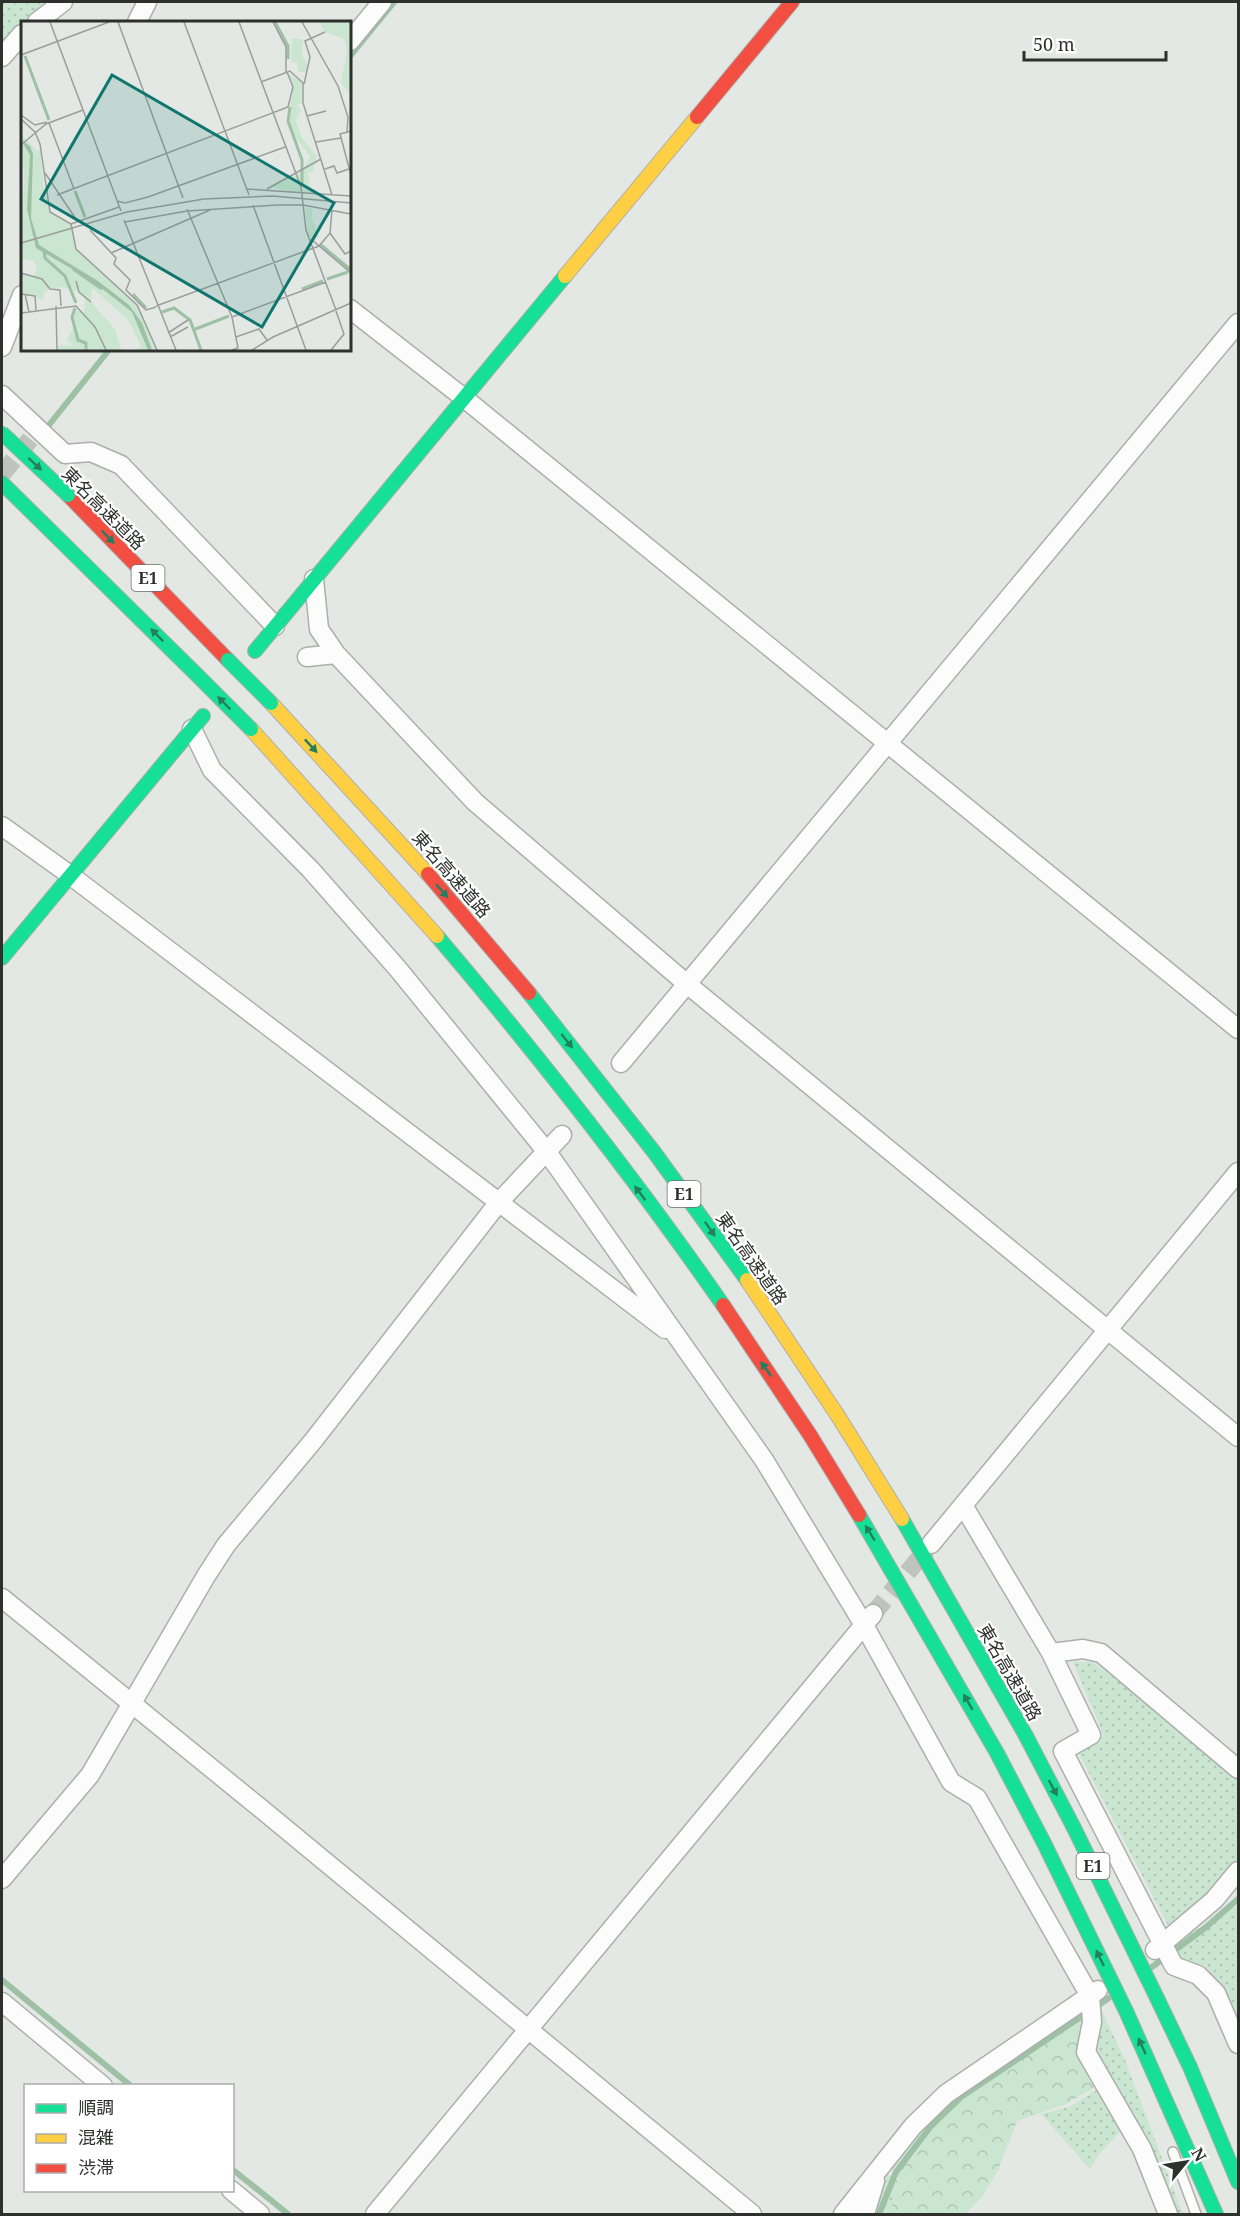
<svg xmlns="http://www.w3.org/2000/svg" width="1240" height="2216" font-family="'Noto Serif','Noto Sans JP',serif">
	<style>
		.grass { fill: url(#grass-dots) }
		.forest { fill: url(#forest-crowns) }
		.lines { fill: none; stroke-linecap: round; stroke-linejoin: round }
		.stream { stroke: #9ec0a5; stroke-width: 6 }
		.street-tunnel { stroke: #bfc3c0; stroke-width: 18; stroke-dasharray: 18 9; stroke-linecap: butt }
		.lane-casing { stroke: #acafac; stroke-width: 12 }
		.street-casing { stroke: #acafac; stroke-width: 21 }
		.fast-casing { stroke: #acafac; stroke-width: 16 }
		.slow-casing { stroke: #acafac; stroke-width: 16 }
		.jam-casing { stroke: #acafac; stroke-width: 16 }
		.lane { stroke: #fbfcfb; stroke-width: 9 }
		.street { stroke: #fbfcfb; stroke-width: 18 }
		.fast { stroke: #16e098; stroke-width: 14 }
		.slow { stroke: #ffcf43; stroke-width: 14 }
		.jam { stroke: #f24e42; stroke-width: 14 }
		.fast-bridge-casing { stroke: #acafac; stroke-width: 16; stroke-linecap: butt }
		.fast-bridge { stroke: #16e098; stroke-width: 14 }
		.oneway { fill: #237f5e }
		.labels { text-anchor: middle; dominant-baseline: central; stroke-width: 4.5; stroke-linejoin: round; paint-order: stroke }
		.shield { fill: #fff; stroke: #6d6e6d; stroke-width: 1.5 }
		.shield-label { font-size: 16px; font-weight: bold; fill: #2e302e }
		.street-label { font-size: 18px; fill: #2e302e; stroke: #fff }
		.inset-river { fill: none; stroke: #9ec0a5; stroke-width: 3 }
		.inset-road { fill: none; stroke: #9b9e9b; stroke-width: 1.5 }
		.view { fill: #0f766e; fill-opacity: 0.15; stroke: #0f766e; stroke-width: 3 }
		.inset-edge { fill: none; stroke: #2e302e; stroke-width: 3 }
	</style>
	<defs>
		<pattern id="grass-dots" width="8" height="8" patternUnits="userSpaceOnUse" patternTransform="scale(1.5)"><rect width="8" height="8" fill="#cae6d0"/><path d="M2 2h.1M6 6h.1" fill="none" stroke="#aec6b3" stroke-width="1.8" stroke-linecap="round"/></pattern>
		<pattern id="forest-crowns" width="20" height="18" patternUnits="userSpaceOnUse" patternTransform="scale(1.5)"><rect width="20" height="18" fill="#cae6d0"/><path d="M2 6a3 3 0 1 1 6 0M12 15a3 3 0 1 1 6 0" fill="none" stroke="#aec6b3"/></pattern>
	</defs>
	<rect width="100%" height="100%" fill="#e3e8e4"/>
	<path class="grass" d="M2,2H64L39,22H22V36L2,54Z
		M1073,1662H1093L1165,1716L1238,1780V1889L1170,1929L1079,1754L1104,1736Z
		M1238,1905V2016L1205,1965L1177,1960L1167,1947Z
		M1099,2005L1125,2060L1183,2214H1167L1095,2057Z
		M1100,2088L1120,2132L1100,2153L1090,2169L1041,2114L1069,2107Z
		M883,2171L899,2182L889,2214H875Z"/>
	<path class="forest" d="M1082,2011L1098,2085L1066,2104L1017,2121L999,2168L982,2197L965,2214H889L899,2182L896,2172L886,2167L961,2089Z"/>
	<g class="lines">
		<path class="stream" d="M350,56L394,2
			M49,425L109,350
			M1152,1967L1205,1928L1238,1899
			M2,1980L131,2086
			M232,2169L288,2214
			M879,2214L896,2172L931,2126L961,2097L1109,1998"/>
		<path class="street-tunnel" d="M2,474L32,437
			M873,1614L927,1549"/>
		<g class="lane-casing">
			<path id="lane" d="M1173,2152L1196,2214"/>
		</g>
		<g class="street-casing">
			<path id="street" d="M37,22L63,2
				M137,22L147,2
				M350,41L382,2
				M2,57L22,34
				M350,309L464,398L1238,1029
				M2,347L22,295
				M2,395L65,454L91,452L121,465L275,626
				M314,579L319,629L336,654L475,802L687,984L1238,1437
				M307,657L336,654
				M192,729L212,770L311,870L398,969L547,1152L764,1460L864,1625L951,1782L977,1798L1090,1996L1092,2022L1086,2052L1142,2149L1168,2214
				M2,826L70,875L665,1329
				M621,1063L1238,323
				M963,1505L1051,1653L1091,1735L1063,1751L1174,1966L1198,1975L1216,1993L1238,2044
				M931,1544L1238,1172
				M2,1598L259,1807L752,2214
				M1051,1653L1083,1649L1101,1653L1238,1769
				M2,1879L90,1775L206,1576L226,1545L313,1441L499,1202L562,1135
				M1155,1950L1214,1900L1238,1871
				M2,2002L103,2086
				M231,2190L260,2214
				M375,2214L873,1614
				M843,2214L913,2126L946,2094L1098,1990
				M865,2214L875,2181"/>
		</g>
		<g class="fast-casing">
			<path id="fast" d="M2,483L198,676
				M255,651L565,276
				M437,936C538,1055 634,1177 723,1305
				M2,958L203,716
				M529,993L654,1152L747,1280
				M859,1515L997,1753
				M902,1519L1026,1736
				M1157,1998L1190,2067L1238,2182
				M1126,2011L1216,2214"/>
		</g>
		<g class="slow-casing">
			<path id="slow" d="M565,276L697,117
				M271,703L428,874
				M251,729L437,936
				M747,1280L838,1416L902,1519"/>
		</g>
		<g class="jam-casing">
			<path id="jam" d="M697,117L792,2
				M68,495L228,660
				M428,874L529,993
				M723,1305L810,1435L859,1515"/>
		</g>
		<use href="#lane" class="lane"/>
		<use href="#street" class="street"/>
		<use href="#fast" class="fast"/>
		<use href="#slow" class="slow"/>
		<use href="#jam" class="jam"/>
		<g class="fast-bridge-casing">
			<path id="fast-bridge" d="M2,433L68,495
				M228,660L271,703
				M198,676L251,729
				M1026,1736L1074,1828L1157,1998
				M997,1753L1044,1843L1126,2011"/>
		</g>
		<use href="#fast-bridge" class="fast-bridge"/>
	</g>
	<defs><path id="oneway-solid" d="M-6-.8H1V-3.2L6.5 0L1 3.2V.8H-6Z" transform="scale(1.5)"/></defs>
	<g class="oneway">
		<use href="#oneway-solid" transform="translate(35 464) rotate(43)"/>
		<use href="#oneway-solid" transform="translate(108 537) rotate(46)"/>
		<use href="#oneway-solid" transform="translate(157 635) rotate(-135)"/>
		<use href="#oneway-solid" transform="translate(224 703) rotate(-135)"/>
		<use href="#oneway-solid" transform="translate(311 746) rotate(47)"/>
		<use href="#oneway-solid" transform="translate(442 891) rotate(49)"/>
		<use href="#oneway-solid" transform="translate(567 1041) rotate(51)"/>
		<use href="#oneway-solid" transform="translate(640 1193) rotate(-127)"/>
		<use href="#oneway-solid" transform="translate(710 1229) rotate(55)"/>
		<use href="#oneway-solid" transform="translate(766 1369) rotate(-125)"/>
		<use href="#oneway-solid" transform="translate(870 1533) rotate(-122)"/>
		<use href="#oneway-solid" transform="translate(968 1702) rotate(-120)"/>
		<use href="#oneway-solid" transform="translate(1053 1788) rotate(62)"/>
		<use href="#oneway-solid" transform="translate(1100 1958) rotate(-116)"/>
		<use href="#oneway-solid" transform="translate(1142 2046) rotate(-115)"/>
	</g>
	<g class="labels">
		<g class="shield">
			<rect x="131.5" y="565" width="33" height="26" rx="4.5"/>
			<rect x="667.5" y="1181" width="33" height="26" rx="4.5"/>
			<rect x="1076.5" y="1853" width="33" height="26" rx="4.5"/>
		</g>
		<g class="shield-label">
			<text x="148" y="578">E1</text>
			<text x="684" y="1194">E1</text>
			<text x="1093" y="1866">E1</text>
		</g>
		<g class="street-label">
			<text transform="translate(104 508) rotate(45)">東名高速道路</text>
			<text transform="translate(452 874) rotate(49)">東名高速道路</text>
			<text transform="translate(752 1258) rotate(55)">東名高速道路</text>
			<text transform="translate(1010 1672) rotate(60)">東名高速道路</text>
		</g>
	</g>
	<g transform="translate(21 21)">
		<rect width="330" height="330" fill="#e3e8e4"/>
		<path d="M271,18H282L281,34L287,46L284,51H277L276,41H270ZM267,52L280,61L281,82L276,84L280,89L275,100L281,117L296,135L292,151L287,152L289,167L296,170L282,173V148L289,136L273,114L267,96L272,70ZM0,113L16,130L19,128L23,170L31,193L50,203L55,228L118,287L136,329H121L112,298L71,267L70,281L94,308L100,329H37V324L51,325L59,310L51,296L54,286L63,293L64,278L58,271L42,266L29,267L23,272L22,279L0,272V252L13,255L16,246L13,240L0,237L3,155ZM280,152V172L248,166L258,160Z" fill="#cae6d0"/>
		<path d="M298,1H329L330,74L320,62L326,29L323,18L304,11ZM17,167L23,192L19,197L12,190L14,168ZM284,186L291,188V198L298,215L293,218L287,214ZM71,267L112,298L127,329H115L120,325L107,299ZM55,303L61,317L62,329L45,319Z" fill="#cae6d0"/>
		<path d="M0,119L9,125L12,133L10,197L18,224L77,260L108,284L121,302L131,329H127L111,291L70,259L15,227L6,188L9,134Z" fill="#9ec0a5"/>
		<path class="inset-river" d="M254,1L267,25V38M4,35L28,99M269,86L267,100L281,139V165M54,170L64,196M300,224L330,249M23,230L24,237L44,255L55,282M52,248L81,268M306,258L327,251M281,268L302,260M112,273L125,287M54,287L51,296L57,319L65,322V329M141,291L153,287L169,299L180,329M172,309L208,295"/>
		<path class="inset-road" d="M29,1L100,190M97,1L162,177M163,1L228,174M218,1L280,166L285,209L315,289M252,1L265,26V51M281,1L317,65L327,96L326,111M0,34L88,1M240,61L269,50L282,62V82L311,174M283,63L289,36L284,20L304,11M0,94L14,104L26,101M286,95L305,90M0,98L14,111L19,123L29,191L50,203L55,228L116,284L136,329M28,102L53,168M330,110L319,113L330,154M295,121L320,117M0,124L25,103L62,89M304,148L313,145L316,152L328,148M24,152L57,201M226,168L330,175M246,168L300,138M36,174L267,86L272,66L266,51M96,180L104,182L127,176L264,126M232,184L285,329M166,188L211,296L217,327L211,329M103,199L155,329M104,201L166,190L256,184H282L330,193M50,203L98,186M69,209L95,237L93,243L109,259L105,269L125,289L135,286M309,212L324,233L330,230M290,218L330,252M0,222L106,191L183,178L252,175L330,182M90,232L189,189M0,252L21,258L29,268L39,269L40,285M55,260L58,271L70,281M0,273L14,275L15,289M4,273L8,291M35,285L36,329M135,285L298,225L309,212L311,189M0,292L55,285L74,306L85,329M211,296L305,261M147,312L167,299M149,316L167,306M215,316L238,308L246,319M231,329L252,316L330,282M310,329L323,313L315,290"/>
		<path class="view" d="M91,54L313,182L241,306L20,178Z"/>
		<rect width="330" height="330" class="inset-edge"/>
	</g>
	<rect width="1240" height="2216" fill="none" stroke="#2e302e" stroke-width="6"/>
	<rect x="24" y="2084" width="210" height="108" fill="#ffffff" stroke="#abacab" stroke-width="1.5"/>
	<rect x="36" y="2104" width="30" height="9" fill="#16e098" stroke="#abacab" stroke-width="1.5"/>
	<text x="78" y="2114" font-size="18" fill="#2e302e">順調</text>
	<rect x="36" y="2134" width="30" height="9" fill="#ffcf43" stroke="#abacab" stroke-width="1.5"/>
	<text x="78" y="2144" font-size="18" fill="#2e302e">混雑</text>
	<rect x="36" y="2164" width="30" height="9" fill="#f24e42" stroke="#abacab" stroke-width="1.5"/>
	<text x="78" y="2174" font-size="18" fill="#2e302e">渋滞</text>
	<g transform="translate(1186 2162) rotate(60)" stroke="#ffffff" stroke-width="4.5" paint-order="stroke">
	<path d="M0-4.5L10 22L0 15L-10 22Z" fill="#2e302e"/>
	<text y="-9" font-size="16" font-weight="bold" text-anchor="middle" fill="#2e302e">N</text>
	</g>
	<path d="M1024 51v9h142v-9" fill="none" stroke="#2e302e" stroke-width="3"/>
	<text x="1033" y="51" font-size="18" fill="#2e302e" stroke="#ffffff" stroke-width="4.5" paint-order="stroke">50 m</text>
</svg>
